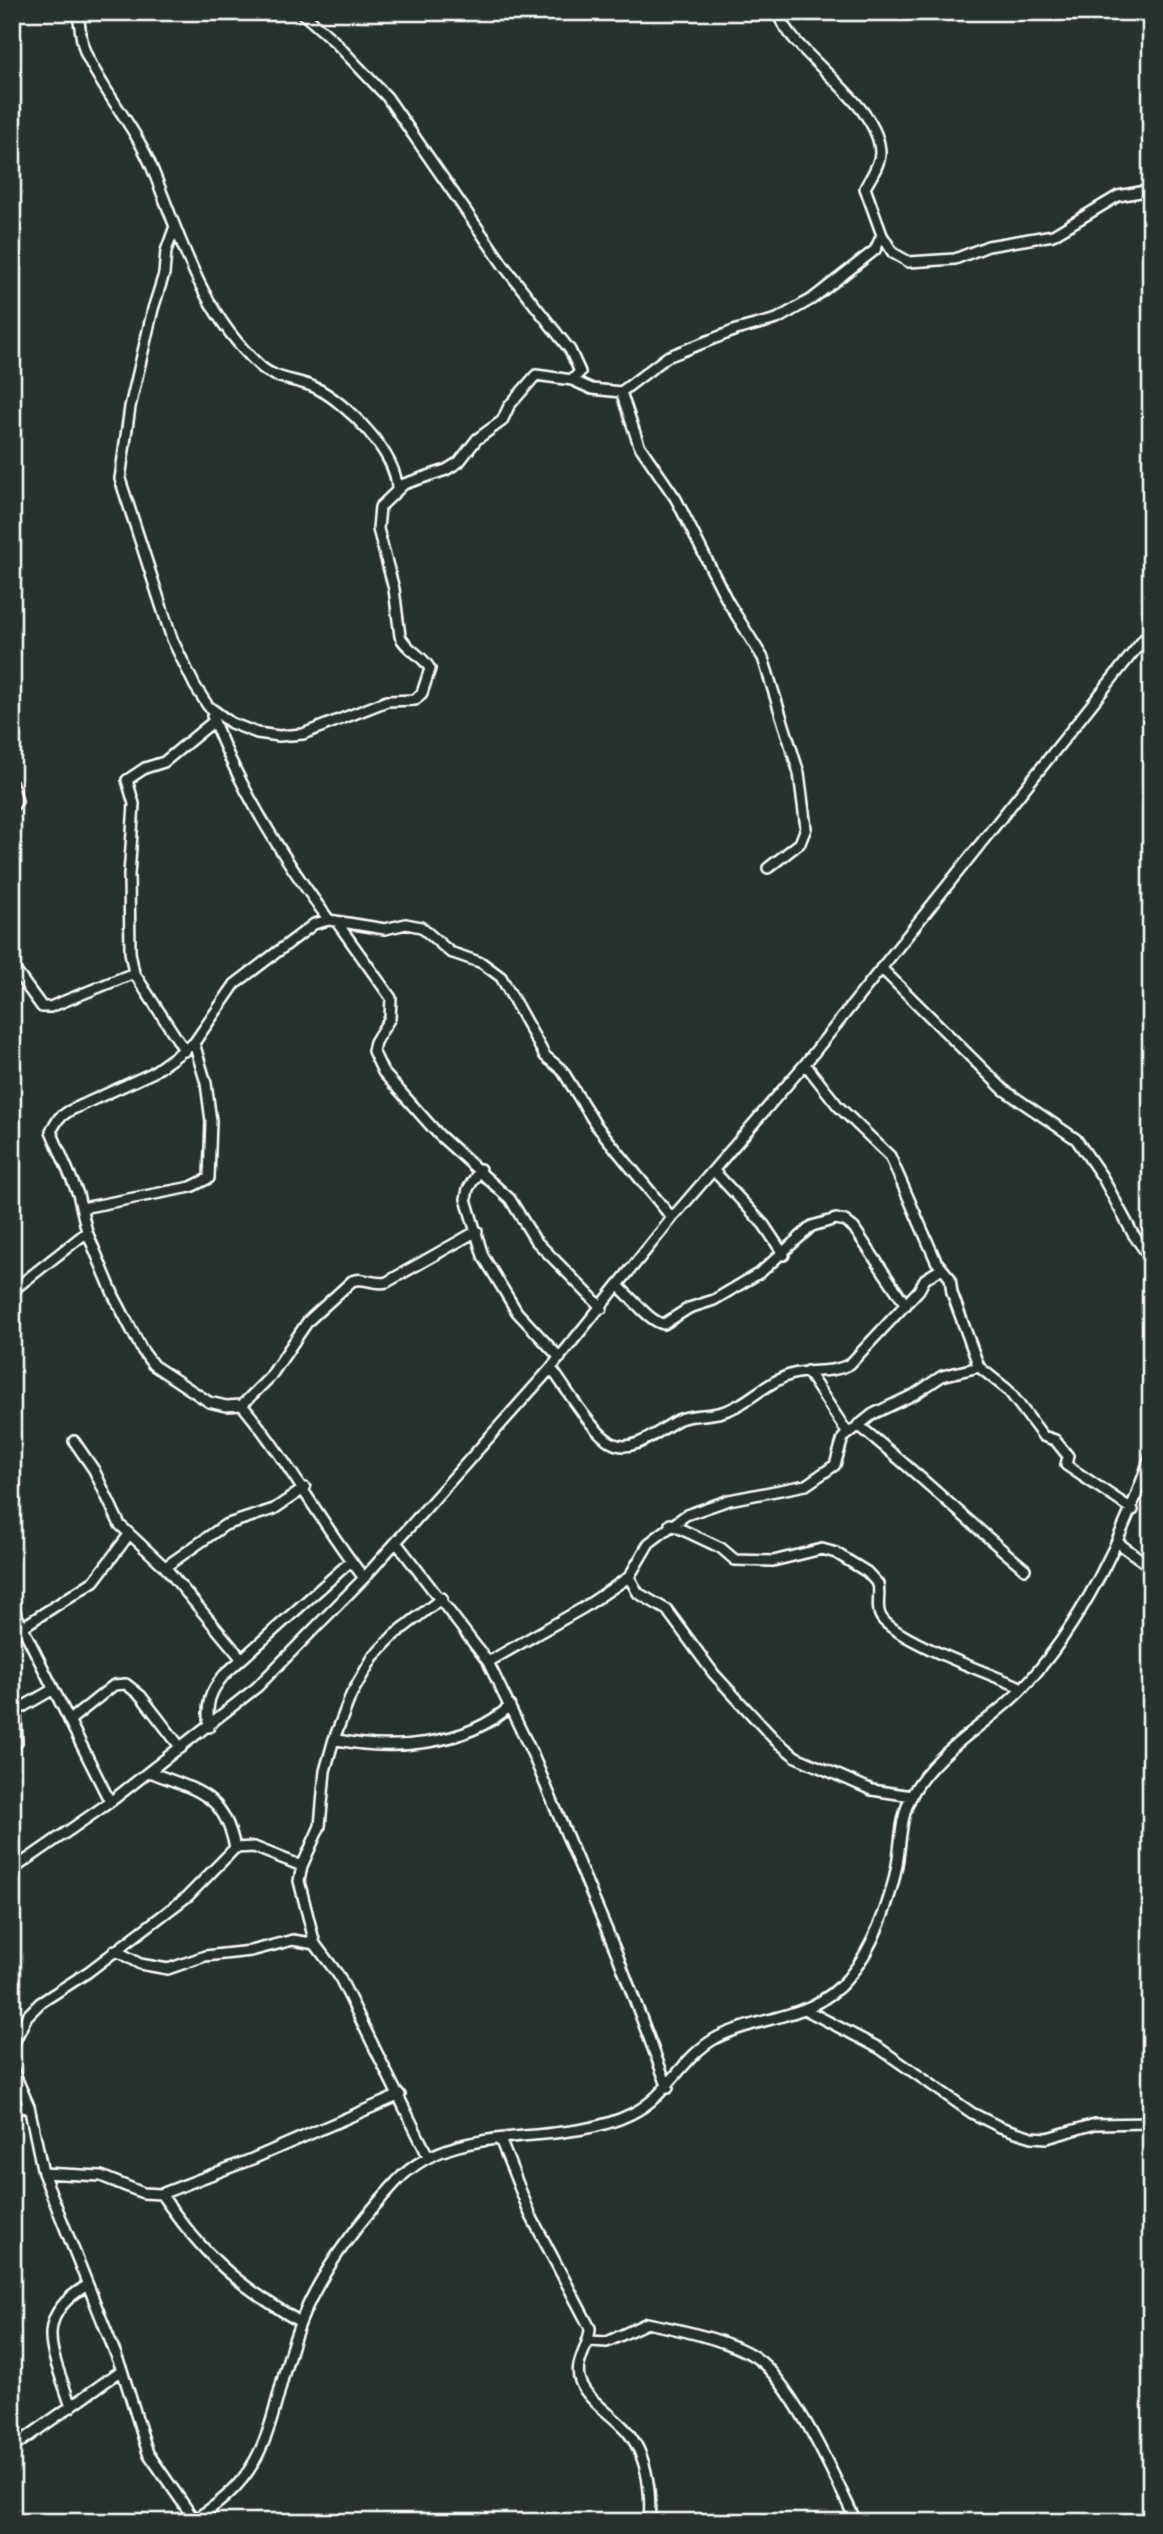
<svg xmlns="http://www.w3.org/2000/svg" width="1163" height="2534" font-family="'Playpen Sans',sans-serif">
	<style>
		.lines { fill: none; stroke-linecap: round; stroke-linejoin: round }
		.street-casing { stroke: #fff; stroke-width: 14 }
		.street { stroke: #26332d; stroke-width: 9 }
	</style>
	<rect width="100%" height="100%" fill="#26332d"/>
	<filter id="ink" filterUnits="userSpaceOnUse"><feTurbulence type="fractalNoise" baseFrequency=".0143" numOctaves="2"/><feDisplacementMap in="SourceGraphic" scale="14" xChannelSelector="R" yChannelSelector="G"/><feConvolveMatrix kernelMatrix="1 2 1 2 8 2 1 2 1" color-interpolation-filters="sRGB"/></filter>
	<g filter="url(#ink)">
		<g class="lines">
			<g class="street-casing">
				<path id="street" d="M77,12C81,26 80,41 86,54C104,93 136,128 152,168C181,239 201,312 260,366C275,380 296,379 314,387C345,401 398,454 397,490
					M174,229L166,251L164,274L153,309L130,407L120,479L172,639L195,686L208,706L231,723L257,733L279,736L303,734L387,701L415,700L422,693L430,669C422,654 406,650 400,636L394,589L378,529L380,507L404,484L446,470L459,462L477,439L502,421L509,406L536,375L572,380L580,372L570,350L504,266L387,97L334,41L301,12
					M882,235L893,253L909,262L955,259L988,246L1053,235L1118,196L1151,190
					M572,380L592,389L621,392L667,357L736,330L777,319L812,299L875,250L882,235L865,188C870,178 880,165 880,153C880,103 793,56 777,12
					M621,392L639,445L676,499L728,602L763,658L799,773L806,828L800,843L768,868
					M212,716C239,788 283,858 329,920
					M12,784L17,801L12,807
					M336,921L391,998L390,1018L375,1042L373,1051L383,1072L439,1135L510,1199L535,1240L602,1308
					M12,966L42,1007H50L134,973
					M881,968L1004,1090L1076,1139L1103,1178L1133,1234L1151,1259
					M194,1043L152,1073L69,1111L59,1118L51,1131L78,1194L87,1232L114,1296L142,1350L153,1365L209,1402L226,1406L242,1405L270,1377L308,1321L352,1281C364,1276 374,1286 387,1282L477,1231
					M185,1051L134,973L130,952L129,875L134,804L127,780L145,768L164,762L214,721
					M805,1064L838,1106L890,1156L936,1261L950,1278L952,1293L979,1367L1008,1390L1043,1436L1055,1440L1068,1456L1066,1465L1133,1510
					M480,1169L468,1189L466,1199L483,1256L517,1312L560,1358
					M714,1171L764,1225L784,1255
					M82,1208L191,1187L209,1178L211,1121L206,1083L194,1043L235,984L314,924L329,920L385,929L406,924L421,927L450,952L482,963L501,977L545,1056L562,1070L596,1125L672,1218
					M618,1286C631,1296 649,1322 664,1324L689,1308L714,1300L761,1272L812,1226L836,1219L845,1221L854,1228L906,1305
					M12,1291L87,1232
					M551,1368C566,1388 591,1431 612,1443C635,1455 662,1427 680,1419C694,1414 709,1416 722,1412C748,1405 766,1381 793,1374C812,1369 832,1374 850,1364L919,1290L925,1279L941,1269
					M807,1371L847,1432
					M242,1405C288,1460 320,1522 364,1578
					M858,1425C916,1471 968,1522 1025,1569
					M74,1441L94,1470L120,1525L165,1567L241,1658
					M670,1524L721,1548L735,1560L773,1561L822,1549L836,1553L867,1572L878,1584C881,1596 874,1611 884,1621C906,1644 991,1674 1023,1688
					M396,1542L488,1662L583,1608L629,1577
					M1117,1542L1151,1567
					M165,1567L225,1525L274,1509L305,1488
					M12,1606L110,1802
					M21,1628L94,1581L128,1536
					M488,1662L532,1753L617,1954L668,2088
					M12,1713L52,1690
					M69,1721L114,1685L126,1684L141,1696L181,1748
					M209,1727C206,1704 209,1693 224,1675L351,1561
					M334,1739C389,1752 467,1746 510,1706
					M12,1750L17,1742L16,1711
					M150,1772C198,1791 224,1793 235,1848
					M912,1796L872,1790L796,1757L775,1740L714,1674L667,1610L638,1593L629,1577L649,1543L686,1515L729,1500L806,1485L835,1465L843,1438L873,1414L915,1394L942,1376L979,1367
					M12,1870L110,1802L257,1687L364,1578L551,1368L672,1218L805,1064L1151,630
					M315,1944L299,1881L302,1866L320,1826L325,1771L334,1739L351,1695L373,1657L394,1635L442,1598
					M115,1950L140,1964L168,1969L205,1956L251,1951L293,1940L315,1944L339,1976L428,2156
					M806,2010L879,2048L972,2113L1000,2127L1032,2137L1047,2138L1095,2124L1151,2123
					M12,2047L27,2016L40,2003L88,1972L188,1896L235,1848L254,1847L302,1866
					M12,2068L29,2106L43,2173L122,2370L148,2453L196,2522
					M12,2110L29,2106
					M500,2139L530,2214L590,2328C590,2346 573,2363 580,2381C586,2398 608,2412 621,2425C646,2448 652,2489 649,2522
					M43,2173L101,2176L143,2193L161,2194L252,2159L400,2095
					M161,2194C205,2257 235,2283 300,2322
					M590,2341L607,2342L647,2323C677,2329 730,2340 755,2357C792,2382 834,2476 854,2517
					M71,2407C55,2355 29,2320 86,2286
					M12,2448L122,2370
					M189,2522C281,2472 267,2405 301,2321C321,2270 360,2221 397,2181C456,2118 559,2150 631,2114C669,2096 680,2058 716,2038C760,2015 814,2020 848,1978C873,1949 890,1902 897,1865C901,1842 900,1819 911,1797C933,1752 987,1725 1021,1690C1081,1626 1124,1536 1151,1454"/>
			</g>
			<use href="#street" class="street"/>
		</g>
	</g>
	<rect width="1163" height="2534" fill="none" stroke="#26332d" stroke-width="42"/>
	<rect x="21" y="21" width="1121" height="2492" fill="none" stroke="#fff" stroke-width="2.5" filter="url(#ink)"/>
</svg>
